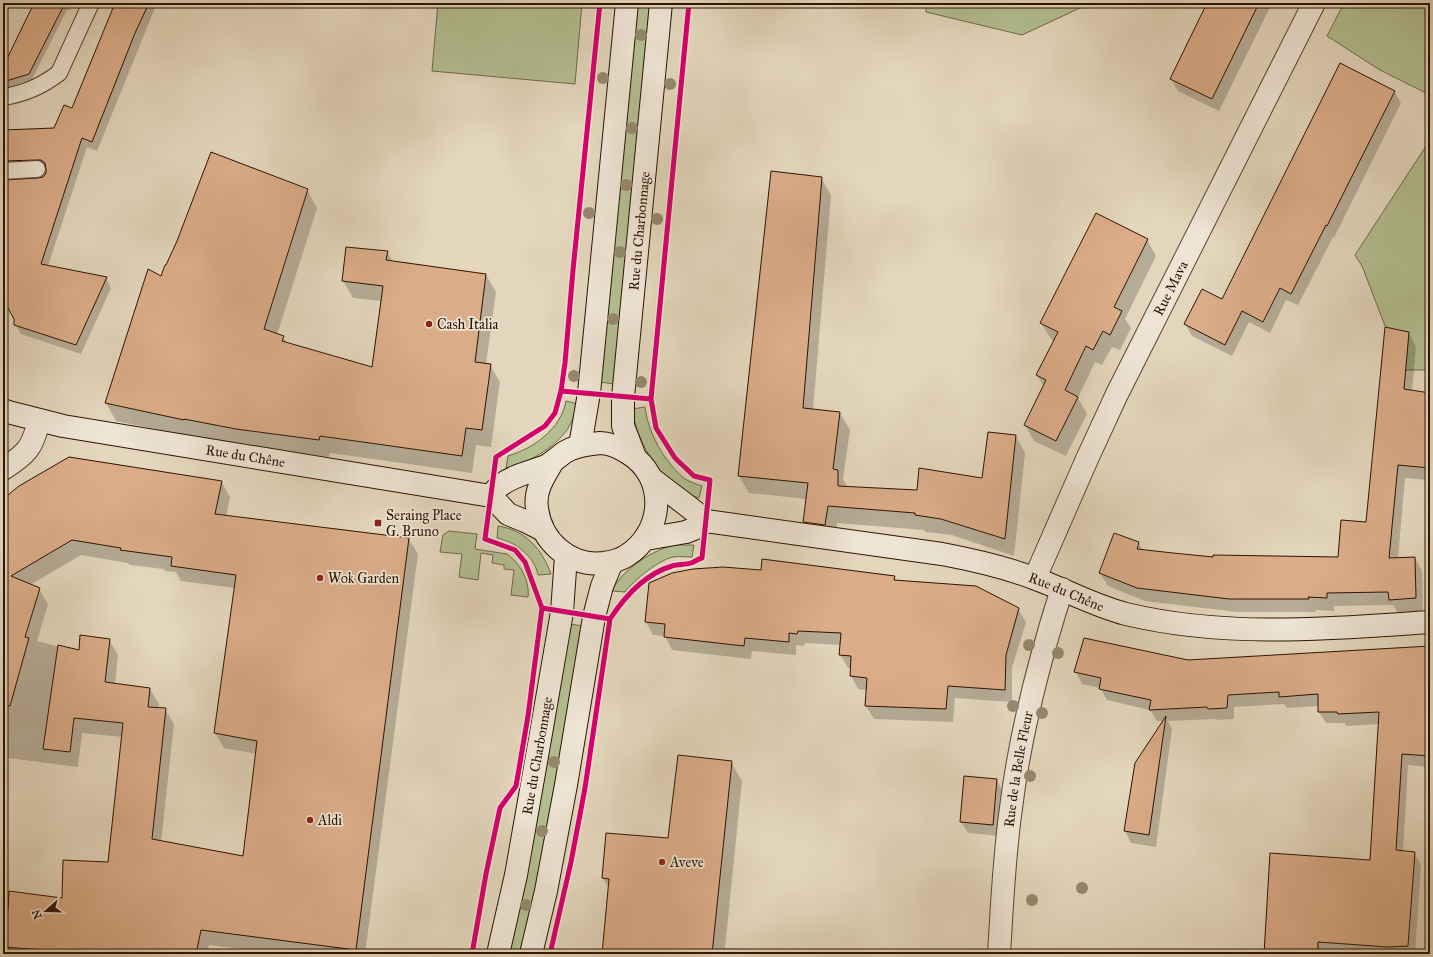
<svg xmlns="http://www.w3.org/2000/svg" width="1433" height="957" font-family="'IM FELL Great Primer',serif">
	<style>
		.green { fill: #b3be91; stroke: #706849 }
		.shadow { fill: #0003; fill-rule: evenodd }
		.building { fill: #daac88; stroke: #2d1201 }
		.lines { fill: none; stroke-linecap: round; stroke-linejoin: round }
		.lane-casing { stroke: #5a4330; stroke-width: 18 }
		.street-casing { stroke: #5a4330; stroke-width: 24 }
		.secondary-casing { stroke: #2d1201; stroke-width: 24 }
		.lane { stroke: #ede4d3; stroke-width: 16 }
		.street { stroke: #ede4d3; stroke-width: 22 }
		.secondary { stroke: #ede4d3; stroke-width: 22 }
		.cycleway-casing { stroke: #ede4d3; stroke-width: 8 }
		.cycleway { stroke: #d6006c; stroke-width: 5 }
		.tree { fill: #95876d }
		.poi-dot { fill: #8f2418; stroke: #ede4d3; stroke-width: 1.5 }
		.labels { text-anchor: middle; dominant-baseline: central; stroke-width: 3.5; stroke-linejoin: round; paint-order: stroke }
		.street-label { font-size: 14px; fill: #2d1201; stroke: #ede4d3 }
		.poi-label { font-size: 14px; fill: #2d1201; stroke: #ede4d3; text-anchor: start }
	</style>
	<rect width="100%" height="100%" fill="#e3d6bc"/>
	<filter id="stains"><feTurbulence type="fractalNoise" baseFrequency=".005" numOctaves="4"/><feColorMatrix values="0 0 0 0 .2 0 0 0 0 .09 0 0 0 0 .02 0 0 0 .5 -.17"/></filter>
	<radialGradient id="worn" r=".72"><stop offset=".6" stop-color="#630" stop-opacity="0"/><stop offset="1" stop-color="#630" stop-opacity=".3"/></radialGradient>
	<path class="green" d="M438,3H582L575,84L432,71Z
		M926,3H1083L1082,7L1022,35L926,12Z
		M1344,3H1430V95L1380,70L1327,36Z
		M637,5L650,7L614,384L600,382Z
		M1430,140V370H1402L1362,266L1355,255Z
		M566,401L578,404C575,414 572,422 567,430C555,447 526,465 506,468L508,456C534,448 561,429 566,401Z
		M645,407C648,433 665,463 685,479C690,482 696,484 702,486L699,498C662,487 638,445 632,409Z
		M498,526C525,530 542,549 551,574L538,575C534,555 515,542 497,538Z
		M449,531L477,534L475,549L507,554C520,563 530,581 528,597L511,595L514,570L504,569V565L492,563L493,555L481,553L478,580L459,577L462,554L440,552L443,535Z
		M676,545H694L692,557C686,557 679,556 673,557C659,560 634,580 625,592L612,591C621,570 655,548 676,545Z
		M570,624L583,626L550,825L522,954H508Z"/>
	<path class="shadow" d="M36,3H73L69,10H67L32,79L3,89V69Z
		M116,3H157L97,151L87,147L48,266L106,278L111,288L81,354L21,334L15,324V319L3,298V181L43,178L47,173V170L42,169L3,173V131L55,129L73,109Z
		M1209,3H1272L1219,111L1178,91L1171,79Z
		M1395,92L1401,103L1334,238L1333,237L1298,305L1286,300L1270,333L1249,322L1232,356L1192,336L1185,324L1223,301Z
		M772,172L821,178L831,195L813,410L840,413L850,430L843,479L847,487L918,491L983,479L1016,436L1025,453L1014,556L952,535L925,532L924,530L837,523L835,542L814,539L804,522L807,499L749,493L739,476Z
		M307,190L317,208L277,335L283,337L287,343L373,369L382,301L353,298L343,281L387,252L393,262L486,275L496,292L486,364L490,365L500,382L491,447L476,445L472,473L330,453L329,457L243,445L194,436V437L116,421L106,403L148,270L161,278Z
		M1147,240L1156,256L1125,319L1131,328L1120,350L1112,347L1102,365L1095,362L1078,398L1087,414L1066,456L1034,441L1025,425L1044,387L1037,375L1054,341L1051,339L1041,323Z
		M1409,333L1416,347L1412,391L1430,394V480L1405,478L1398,559L1415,558L1422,571L1423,611L1398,613L1393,605L1334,606V611L1315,610L1316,612H1237L1145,601L1108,586L1100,573L1139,543L1143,550L1214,558H1339L1366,523Z
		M221,481L230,497L226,516L409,539L418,554L365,954H282L209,945L207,954H3V891L62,899L109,863L123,737L82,733L78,767L8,758L6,776H3V501ZM81,555L128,563L130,565L164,569L165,571L176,572L181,581L235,588L215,733L224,748L257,754L244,857L161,842L174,724L165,709H158L159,704L150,689L115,685L118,655L109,640L80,652L37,641L48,604L39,589L30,585Z
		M762,571L894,577L896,581L1018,609L1026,622L1012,668V702L955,698L953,722L874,719L866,706L867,690L858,689L851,676V668H848L840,655L841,645L805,643L804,646L796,645V655L752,651L751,659L672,650L665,636L653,635L646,622Z
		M1430,647V767L1408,765L1403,852L1414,853L1421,865L1415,954H1265L1371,861L1379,724L1346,726L1345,723H1326L1319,712V706L1287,708L1284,704L1234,707V719L1216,720L1215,719L1168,721L1172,729L1156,847L1131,843L1125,831L1136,763L1164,721H1157L1150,710L1107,700L1100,688L1082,684L1076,672L1188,661Z
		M731,762L742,781L725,948L748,949L751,954H602L609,889L603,878L607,834L669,839Z
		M997,780L1003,792L1000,836L968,833L961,822Z"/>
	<path class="building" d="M34,3H65L29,74L3,82V67Z
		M115,3H149L135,33L92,142L82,138L41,264L107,277L76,345L14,325V319L3,299V180L38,178L43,177L46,173V169L45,163L41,160H37L3,161V130L54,128L64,105L72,108Z
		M1207,3H1259L1212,99L1170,79Z
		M1340,63L1395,91L1327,226L1326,225L1291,294L1280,288L1263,322L1242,311L1225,345L1184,324L1202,289L1222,299Z
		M211,152L308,189L264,329L284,336L282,341L372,367L383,286L342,281L346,247L388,251L386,260L486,274L475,362L491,364L482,430L466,428L462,456L320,436L319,440L236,429L184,419V420L105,403L148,269L161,276L165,265H166L177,241Z
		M771,171L822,177L803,408L840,412L833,469L838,470V486L917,490L919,468L982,478L988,432L1016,435L1005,539L941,519L915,515V513L828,506L825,525L803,522L808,483L738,476Z
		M1096,213L1148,239L1114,307L1122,311L1110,335L1103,331L1093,350L1086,346L1065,390L1078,397L1056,441L1024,425L1046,380L1036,375L1058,332L1040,323Z
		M1385,327L1409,332L1404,389L1430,393V468L1398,465L1389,558L1415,557L1416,598L1389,600L1388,592L1327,593V598L1308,597L1309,599H1229L1137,588L1099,573L1114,533L1139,542L1137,549L1173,553L1213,557V555L1338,557L1341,520L1366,522Z
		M69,457L222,481L215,514L409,538L356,950L201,930L196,954H101L3,947V909L8,910L9,891L62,898L63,860L108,862L123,723L74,718L70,752L43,749L58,645L79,650L80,635L110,639L105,682L150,688L148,707L166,708L152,839L243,856L257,741L214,733L236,575L171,566L172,557L120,550L121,548L72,540L11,576L40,588L25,637L29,638L10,706L3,705V499L19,486Z
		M762,559L895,576L894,580L976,586L1019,608L1006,655L1005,690L948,686L946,709L865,706L867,678L850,676L851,656L839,655L841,633L798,631L797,634L789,633V642L745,638L744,646L664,637L665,624L645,622L649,583L672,573L693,569L723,567L761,570Z
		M1084,638L1188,660L1430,646V756L1402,754L1396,850L1415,852L1408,946L1388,947L1318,942V954H1264L1270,853L1370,860L1379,712L1338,714L1337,712H1318V694L1279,697V692L1228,695L1227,708L1208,709L1207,707L1149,710L1151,700L1099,689L1101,678L1074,672Z
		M1166,716L1149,835L1124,831L1135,763Z
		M678,755L732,761L712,954H602L609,879L602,878L606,833L668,838Z
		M964,776L997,779L993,825L960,822Z"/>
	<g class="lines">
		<g class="lane-casing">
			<path id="lane" d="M3,97C24,94 42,86 59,73L91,3
				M3,171L37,169"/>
		</g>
		<g class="street-casing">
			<g id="street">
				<path d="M3,469C27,454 33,447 39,420"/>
				<path id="s1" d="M1035,578L1087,459L1117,394L1314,3"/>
				<path id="s2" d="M999,954C1002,905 1004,857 1011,808C1020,734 1039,661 1062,589"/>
			</g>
		</g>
		<g class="secondary-casing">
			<g id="secondary">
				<path id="s3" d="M3,410L8,412L63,426L491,496L508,514L525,521L543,530"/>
				<path d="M580,446L589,393L627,3"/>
				<path id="s4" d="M635,457L623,426V397L661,3"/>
				<path id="s5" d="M652,479C670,493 689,506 706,521L942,554C974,560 1005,567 1036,579C1066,590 1095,606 1126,614C1226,638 1328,629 1430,622"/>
				<path d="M491,496C494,492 497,487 501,485C514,475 531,472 546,466C553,462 558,457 565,452C575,446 589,444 600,443C610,443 620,448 628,453C668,477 664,533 626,556C620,560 611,562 604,563C569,567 541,541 537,508C534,491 544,477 552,463"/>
				<path d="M646,539L686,532L696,528L706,521"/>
				<path id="s6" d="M498,954L516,875L540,739L562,612L566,556"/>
				<path d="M531,954L546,891L566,785L594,617L602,586L612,562"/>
			</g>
		</g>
		<use href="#lane" class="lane"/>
		<use href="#street" class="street"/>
		<use href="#secondary" class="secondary"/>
		<g class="cycleway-casing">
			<path id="cycleway" d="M561,391L651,399
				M542,608L610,619
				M472,954L486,874L500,808L516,786L528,716L542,608L525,562L515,550L485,539L496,457L545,426L555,413L561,391L565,363L573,270L600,3
				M550,954L571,862L585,788L610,619C625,596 645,574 672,566C678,564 685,565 691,563C694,562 698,559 702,558L710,480L694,476L675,458L656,428L651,399L689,3"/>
		</g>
		<use href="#cycleway" class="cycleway"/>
	</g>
	<g class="tree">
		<circle cx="641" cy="35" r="6"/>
		<circle cx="603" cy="78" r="6"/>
		<circle cx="670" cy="84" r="6"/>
		<circle cx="632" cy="128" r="6"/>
		<circle cx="626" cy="185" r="6"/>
		<circle cx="589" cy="213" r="6"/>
		<circle cx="657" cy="219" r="6"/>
		<circle cx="620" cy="252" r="6"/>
		<circle cx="613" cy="319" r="6"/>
		<circle cx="574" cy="376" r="6"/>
		<circle cx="641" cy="382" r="6"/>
		<circle cx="1029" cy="645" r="6"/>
		<circle cx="1058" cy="653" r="6"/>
		<circle cx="1013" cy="706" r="6"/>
		<circle cx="1042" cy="713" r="6"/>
		<circle cx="554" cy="762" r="6"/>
		<circle cx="1030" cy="776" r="6"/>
		<circle cx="542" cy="831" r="6"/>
		<circle cx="1082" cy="888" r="6"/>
		<circle cx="1032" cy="900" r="6"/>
		<circle cx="526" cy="905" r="6"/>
	</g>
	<g class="poi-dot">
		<circle cx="429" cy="324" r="4"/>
		<rect x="374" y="519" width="8" height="8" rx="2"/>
		<circle cx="320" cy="578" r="4"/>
		<circle cx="310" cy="820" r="4"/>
		<circle cx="662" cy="862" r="4"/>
	</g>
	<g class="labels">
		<g class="street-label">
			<text stroke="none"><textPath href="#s4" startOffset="229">Rue du Charbonnage</textPath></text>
			<text stroke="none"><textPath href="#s1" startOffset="320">Rue Mava</textPath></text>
			<text stroke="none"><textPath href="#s3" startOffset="247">Rue du Chêne</textPath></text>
			<text stroke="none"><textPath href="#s5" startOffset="437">Rue du Chêne</textPath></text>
			<text stroke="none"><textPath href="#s6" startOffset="202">Rue du Charbonnage</textPath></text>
			<text stroke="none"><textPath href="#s2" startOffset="186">Rue de la Belle Fleur</textPath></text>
		</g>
		<g class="poi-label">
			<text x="437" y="324">Cash Italia</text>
			<text x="386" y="515">Seraing Place<tspan x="386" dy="16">G. Bruno</tspan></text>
			<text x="328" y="578">Wok Garden</text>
			<text x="318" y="820">Aldi</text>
			<text x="670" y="862">Aveve</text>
		</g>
	</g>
	<rect width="1433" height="957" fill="none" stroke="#e3d6bc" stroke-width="16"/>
	<rect x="4" y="4" width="1425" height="949" fill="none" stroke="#2d1201" stroke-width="2"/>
	<rect x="8" y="8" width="1417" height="941" fill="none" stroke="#2d1201"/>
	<g transform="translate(46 911) rotate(250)" stroke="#ede4d3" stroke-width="3" paint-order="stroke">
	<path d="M0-3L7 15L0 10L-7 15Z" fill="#2d1201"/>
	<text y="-6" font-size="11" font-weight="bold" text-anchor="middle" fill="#2d1201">N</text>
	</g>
	<rect width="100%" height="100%" filter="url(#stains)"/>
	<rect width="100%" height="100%" fill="url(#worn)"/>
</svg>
